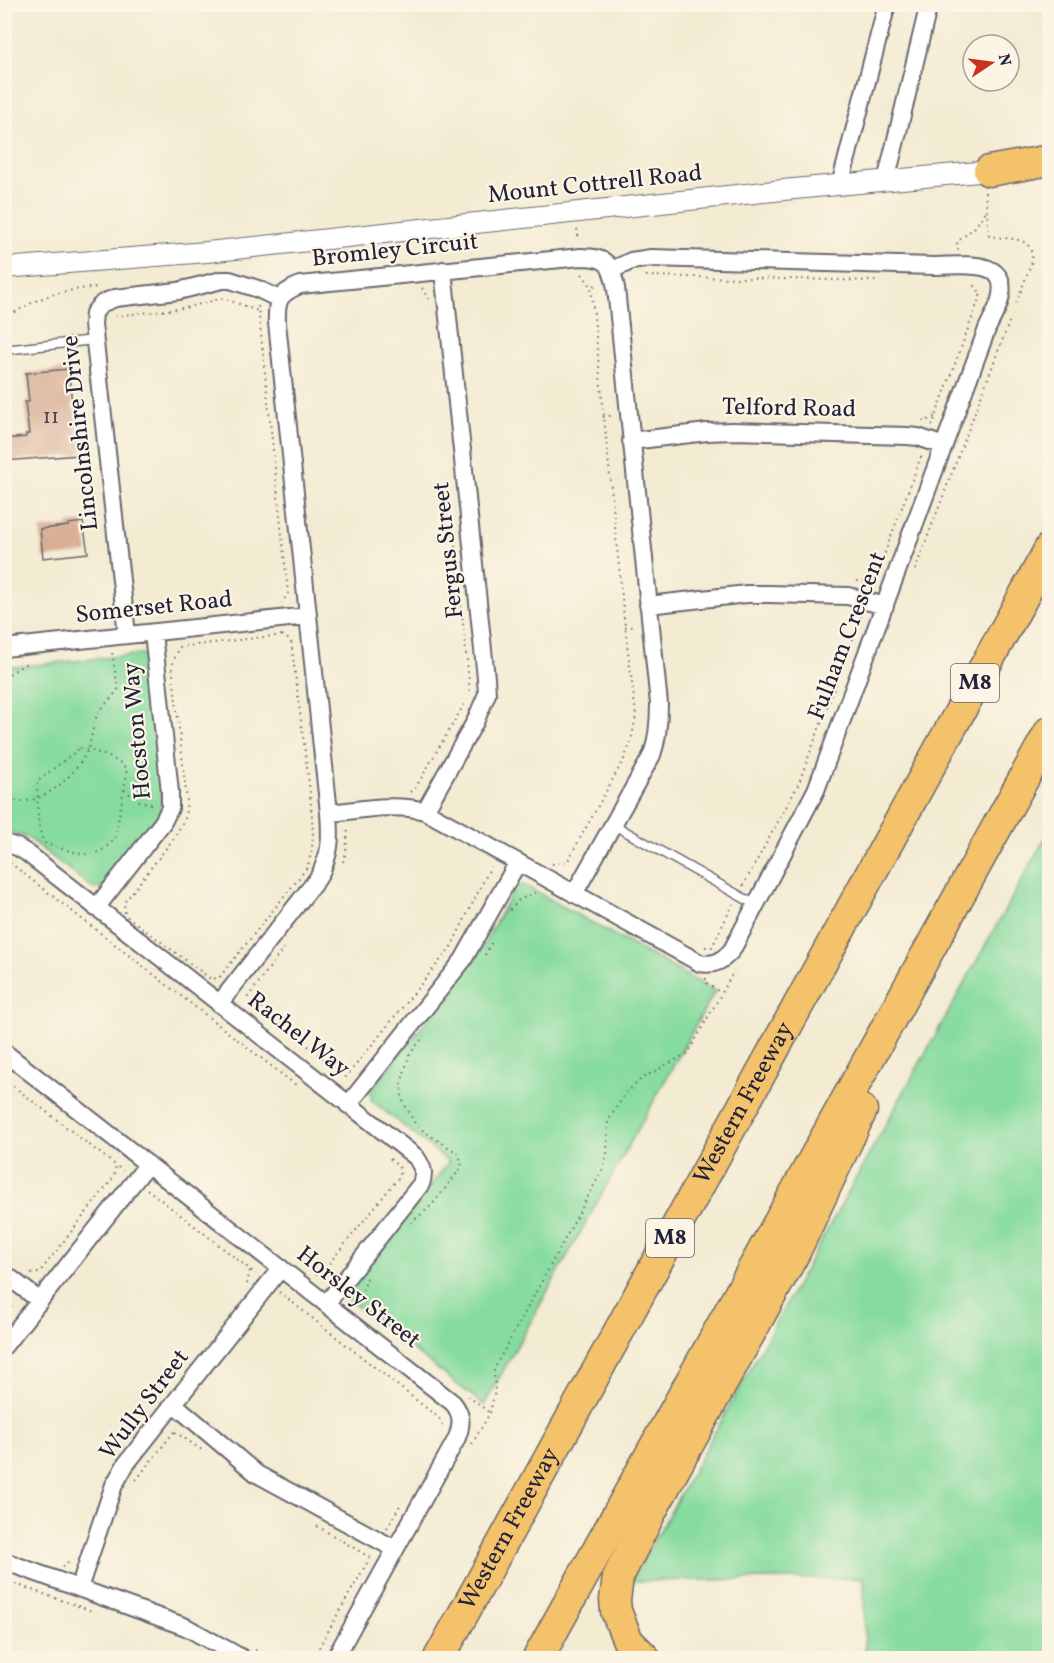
<svg xmlns="http://www.w3.org/2000/svg" width="1054" height="1663" font-family="Vollkorn,serif">
	<style>
		.green { fill: #86db9e; stroke: #547e6c; stroke-width: 1.5 }
		.building { fill: #d8ae95 }
		.lines { fill: none; stroke-linecap: round; stroke-linejoin: round }
		.service-casing { stroke: #6b6870; stroke-width: 11 }
		.minor-casing { stroke: #6b6870; stroke-width: 20 }
		.tertiary-casing { stroke: #6b6870; stroke-width: 22 }
		.motorway-casing { stroke: #6b6870; stroke-width: 33 }
		.path { stroke: #6b6870; stroke-width: 2; stroke-dasharray: 1.5 4.5; stroke-linecap: butt }
		.service { stroke: #fff; stroke-width: 8 }
		.minor { stroke: #fff; stroke-width: 16 }
		.tertiary { stroke: #fff; stroke-width: 20 }
		.motorway { stroke: #f3c26a; stroke-width: 30 }
		.labels { text-anchor: middle; dominant-baseline: central; stroke-width: 4.5; stroke-linejoin: round; paint-order: stroke }
		.number-label { font-size: 21px; fill: #504552 }
		.shield { fill: #fcf5e5; stroke: #63616e; stroke-width: 1.5 }
		.shield-label { font-size: 22px; font-weight: bold; fill: #22223b }
		.street-label { font-size: 24px; fill: #22223b; stroke: #fcf5e5 }
	</style>
	<rect width="100%" height="100%" fill="#fcf5e5"/>
	<filter id="ink" filterUnits="userSpaceOnUse"><feTurbulence type="fractalNoise" baseFrequency=".0167" numOctaves="2"/><feDisplacementMap in="SourceGraphic" scale="12" xChannelSelector="R" yChannelSelector="G"/><feConvolveMatrix kernelMatrix="1 2 1 2 8 2 1 2 1" color-interpolation-filters="sRGB"/></filter>
	<filter id="wash" filterUnits="userSpaceOnUse"><feTurbulence type="fractalNoise" baseFrequency=".008" numOctaves="4" result="noise"/><feDisplacementMap in="SourceGraphic" scale="24" xChannelSelector="R" yChannelSelector="G"/><feGaussianBlur stdDeviation="1.35" result="paint"/><feColorMatrix in="noise" values="0 0 0 0 0 0 0 0 0 0 0 0 0 0 0 0 0 1.4 0 .05"/><feComposite in="paint" operator="in"/></filter>
	<g filter="url(#wash)">
		<rect width="100%" height="100%" fill="#f3ebd2"/>
		<path class="green" d="M142,654L146,660L162,804L159,814L106,883L100,888L94,889L28,838L5,830V668Z
			M1049,831V1658H865L864,1578L632,1581Z
			M524,885L715,991L484,1405L349,1300L348,1291L449,1162L372,1101L370,1092L478,955L515,887Z"/>
		<g id="blocks">
			<path class="building" d="M68,369L73,410L75,409L79,436H81L83,452L79,453V455L4,461V439L26,437V434H29L25,402H29L26,373Z
				M83,522L88,553L43,558L40,529L69,526L68,524Z"/>
		</g>
	</g>
	<g filter="url(#ink)">
		<use href="#blocks" fill-opacity="0" stroke="#6b6870" stroke-width="1.5"/>
		<g class="lines">
			<g class="service-casing">
				<path id="service" d="M4,350L94,340
					M614,825L756,905"/>
			</g>
			<g class="minor-casing">
				<path id="minor" d="M886,181L929,4
					M840,185L887,4
					M631,441L707,432L732,431L907,436L918,437L944,446
					M648,605L747,594H768L848,596L885,606
					M127,635L93,324L94,313L98,308L103,303L115,298L178,291L222,280H230L258,289L279,299
					M4,648L308,616
					M425,811L475,722L487,694L486,678L443,270
					M329,813C361,810 393,803 425,811L700,963C715,966 722,961 732,950L816,790L987,329C991,320 996,312 999,303C1014,256 961,266 934,266L651,258L631,261L612,270
					M4,843L17,847L27,853L416,1157C423,1168 425,1172 421,1184L326,1304
					M96,908L163,822L170,808V792L153,633
					M219,1004L318,878C331,854 331,839 329,813L277,323C276,301 278,294 300,285L581,257C608,257 611,264 616,288L659,704C659,722 658,738 652,755L574,894
					M4,1052L453,1403C463,1415 462,1426 456,1440L335,1658
					M348,1105L463,960L518,862
					M4,1273L40,1301
					M4,1346L148,1164
					M174,1404L257,1474L395,1549
					M4,1561L186,1627L242,1658
					M79,1588L114,1485L126,1464L281,1268"/>
			</g>
			<g class="tertiary-casing">
				<path id="tertiary" d="M4,268L207,252L783,190L989,171"/>
			</g>
			<g class="motorway-casing">
				<g id="motorway">
					<path d="M989,171L1050,160"/>
					<path id="s1" d="M439,1658L1050,548"/>
					<path d="M538,1658L1050,731"/>
					<path d="M645,1658L628,1641L616,1611L615,1600L618,1577L652,1510L795,1252L862,1110"/>
				</g>
			</g>
			<path class="path" d="M985,192L989,235C1007,242 1033,232 1032,261L1015,307
				M577,229L579,241
				M424,246L425,258
				M958,250L957,242L975,227L986,211
				M582,274L591,286L600,285
				M646,276L880,281
				M422,288L430,301
				M258,306L288,593L282,603
				M115,316L169,310L189,307L223,298L258,311
				M4,318C16,312 27,305 38,300C58,291 78,289 99,287
				M603,417L614,415
				M922,421H926L936,416
				M932,426L981,294L972,282
				M454,534L470,692
				M915,570L1010,320
				M857,581H867L876,576
				M872,587L922,454
				M625,627L636,625
				M282,635L291,641L310,792L313,832L312,848L308,866L298,879L219,978L211,979L125,915L124,903L174,838L185,818L187,801L172,665L179,647Z
				M4,677L28,662
				M80,748C90,749 114,758 122,764C126,768 125,769 127,773L115,838C111,844 100,853 92,854C83,856 56,847 46,844C36,834 38,798 37,783L39,780Z
				M124,790L141,802L156,805
				M410,792L416,787L465,703
				M4,797C36,814 76,776 88,749C93,738 92,723 98,714C103,705 113,698 118,689L112,652
				M4,804L13,802
				M4,862L10,863L297,1086
				M343,862L346,852L348,827
				M552,864L567,862L624,759L631,742L636,715L625,627L591,286
				M743,886L798,785L862,614
				M510,910L519,900L539,891
				M705,947H712L733,904
				M284,948L248,997L346,1077L451,947L491,866
				M485,955L492,941
				M706,978L705,982L721,993
				M4,1079L123,1171
				M147,1189L256,1274
				M411,1223L432,1205L462,1167L459,1154L416,1126L402,1099V1081L409,1055L424,1036
				M31,1274L39,1273L114,1177L116,1166
				M316,1275L323,1271L400,1176L399,1167L387,1156
				M367,1278L362,1293L368,1316
				M247,1284L250,1270
				M279,1292L425,1407L439,1418L443,1427
				M7,1295L12,1309
				M4,1369L12,1360
				M468,1396L490,1413
				M175,1432L202,1450
				M472,1444L490,1413L495,1391L494,1369L603,1169L607,1155L608,1121L625,1094L641,1079L688,1053L734,971
				M136,1480L177,1428
				M317,1526L371,1558
				M387,1528L402,1502
				M62,1567L72,1560
				M4,1580L92,1611
				M255,1650L270,1658
				M313,1658L372,1554"/>
			<use href="#service" class="service"/>
			<use href="#minor" class="minor"/>
			<use href="#tertiary" class="tertiary"/>
			<use href="#motorway" class="motorway"/>
		</g>
	</g>
	<g class="labels">
		<g class="number-label">
			<text x="51" y="417">11</text>
		</g>
		<g class="shield">
			<rect x="951" y="664" width="48" height="38" rx="4.5"/>
			<rect x="646" y="1219" width="48" height="38" rx="4.5"/>
		</g>
		<g class="shield-label">
			<text x="975" y="683">M8</text>
			<text x="670" y="1238">M8</text>
		</g>
		<g class="street-label">
			<text transform="translate(595 185) rotate(-6)">Mount Cottrell Road</text>
			<text transform="translate(395 251) rotate(-6)">Bromley Circuit</text>
			<text transform="translate(789 409) rotate(1)">Telford Road</text>
			<text transform="translate(81 433) rotate(-96)">Lincolnshire Drive</text>
			<text transform="translate(449 550) rotate(-96)">Fergus Street</text>
			<text transform="translate(154 608) rotate(-6)">Somerset Road</text>
			<text transform="translate(848 636) rotate(-69)">Fulham Crescent</text>
			<text transform="translate(138 731) rotate(-95)">Hocston Way</text>
			<text transform="translate(298 1035) rotate(38)">Rachel Way</text>
			<text stroke="none"><textPath href="#s1" startOffset="633">Western Freeway</textPath></text>
			<text transform="translate(358 1298) rotate(38)">Horsley Street</text>
			<text transform="translate(145 1405) rotate(-53)">Wully Street</text>
			<text stroke="none"><textPath href="#s1" startOffset="147">Western Freeway</textPath></text>
		</g>
	</g>
	<rect width="1054" height="1663" fill="none" stroke="#fcf5e5" stroke-width="24"/>
	<g transform="translate(991 63) rotate(77)"><circle r="28" fill="#fcf5e5" stroke="#a5a1a1" stroke-width="1.5"/>
	<path d="M0-4.5L10 22L0 15L-10 22Z" fill="#c8321e"/>
	<text y="-9" font-size="16" font-weight="bold" text-anchor="middle" fill="#22223b">N</text>
	</g>
</svg>
